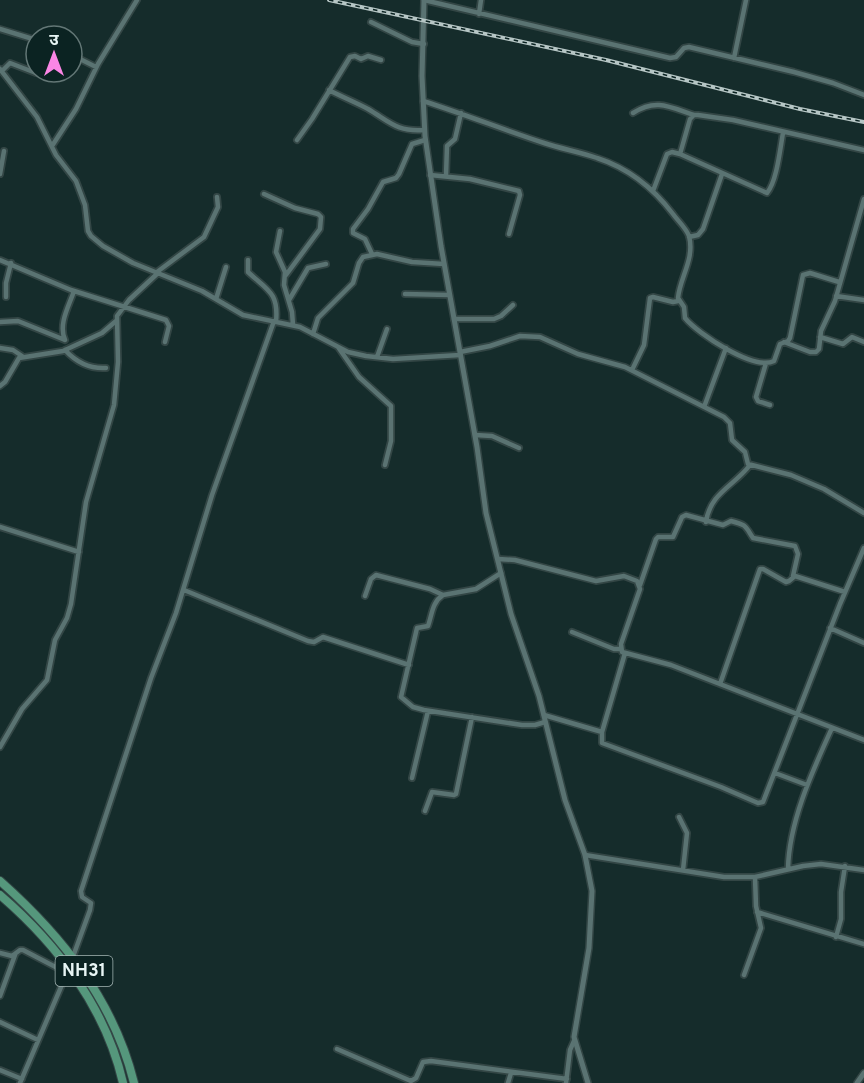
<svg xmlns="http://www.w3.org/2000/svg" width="864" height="1083" font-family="Overpass,'Noto Sans Devanagari',sans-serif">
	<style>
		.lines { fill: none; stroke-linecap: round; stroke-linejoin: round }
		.minor-casing { stroke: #334645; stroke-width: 8 }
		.tertiary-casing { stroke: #334645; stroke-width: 8 }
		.trunk-casing { stroke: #334645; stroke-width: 10 }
		.minor { stroke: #5a7372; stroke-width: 4.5 }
		.tertiary { stroke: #5a7372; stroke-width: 5 }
		.trunk { stroke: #55977c; stroke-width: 8 }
		.rail-casing { stroke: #b6c6c5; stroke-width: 4 }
		.rail { stroke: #0b2322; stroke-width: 1.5; stroke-dasharray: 4.5; stroke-linecap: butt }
		.labels { text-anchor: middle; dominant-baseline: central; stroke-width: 6; stroke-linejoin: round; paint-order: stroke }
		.shield { fill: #0b2322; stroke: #a5b6b5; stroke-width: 1.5 }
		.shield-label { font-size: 18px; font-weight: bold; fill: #e7f5f4 }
	</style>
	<rect width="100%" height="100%" fill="#152c2b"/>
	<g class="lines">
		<g class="minor-casing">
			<path id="minor" d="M424,0L670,58L676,57L684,48L689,47L794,72L833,83L864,95
				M479,14L481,0
				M371,22L412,42L424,44
				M0,29L36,40
				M72,55L96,67
				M734,58L746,0
				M0,69L37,117L56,155L76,181L85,205L88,231L91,236L103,246L133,263L202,291L243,315L300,327L348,352L366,356L393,359L460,355
				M2,71L10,63L36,73
				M329,90C342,97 355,102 368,109C390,122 397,132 424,130
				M423,101C464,114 504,130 544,143C562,149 580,152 597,158C628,168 654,189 673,214C678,221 686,228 689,236C695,259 680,277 678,298L684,307L685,318C698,334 754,371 774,361L780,344L788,341L790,338L803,275L810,273L839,282
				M633,113C656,98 670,107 694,115
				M297,140L312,119L350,57L355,56L361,59L368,56L381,60
				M52,146L76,109L98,64L137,0
				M680,154L690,119L694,115H698L733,120L864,150
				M0,174L4,151
				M430,175L470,179L519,191L520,195L509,234
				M446,176L447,146L455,139L461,113
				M653,191L667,154L672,152L680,154L767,193C777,181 780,149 783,133
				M264,194L295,208L318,214L321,217L320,229L286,275
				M280,231L276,252L285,272L284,285L292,312L293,325
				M689,237L698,235L703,229L722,174
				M372,254L365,239L353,233V229L368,209L383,182L396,178L399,174L412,144L425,140
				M0,260L71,290L166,320L169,326L165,342
				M248,260V272C267,290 279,292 276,322
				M157,272L204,237L218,207L217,197
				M405,294L449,295
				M836,296L864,300
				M6,297V283L11,263
				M216,299L226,267
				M289,300L308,268L326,264
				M454,319H494L501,316L513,305
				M0,322L18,321L65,340
				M313,334L318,318L353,283L359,263L363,257L377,254L412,262L444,264
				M820,337L843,344L852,337L864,342
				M65,340C58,324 69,306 74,291
				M784,342L810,352H816L819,349L821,331L835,301L864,199
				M338,347L359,377L391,406V441L385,465
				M0,348L13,350L22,356
				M65,350C76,362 89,369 106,368
				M460,352L490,346L520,336L540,337L578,354L625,367L724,417L730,423L732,440L745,452L748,464L791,475L824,489L864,513
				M377,357L387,329
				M766,363L756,397L758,401L770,405
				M632,370L644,345L650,298L653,297L673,302L678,301
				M0,386L5,382L19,358L63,351L102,333L116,321
				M704,407L726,348
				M475,435L492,436L519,448
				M706,522C710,493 734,486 750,465
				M0,527L79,552
				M498,559L515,560L596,581L624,576L637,581L640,589L621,644L622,652L671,665L864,740
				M501,573L476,589L443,595C432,602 432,615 428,626L417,628L401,697L413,707L424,710L522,725H535L545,722
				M640,585L656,539L658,537H673L682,517L686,515L723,525L731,521C747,525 745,526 753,538L795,546L798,554L793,576
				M184,590L308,641L314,642L323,637L409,665
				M365,596L371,579L376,575L430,589L443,595
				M830,628L864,643
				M572,632L614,649H621
				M625,653L602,732V743L721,787L758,803L763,802L840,604L864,548
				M720,684L760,569H763L786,582L789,581L795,576L845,592
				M544,715L602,732
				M0,747L22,709L47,680L55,640L67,618L71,604L86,502L114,405L118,362L117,316L129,300L158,273
				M775,773L807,785
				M412,778L428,711
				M425,811L432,792L454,795L456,794L472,717
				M679,817L687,833L683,870
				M585,855L724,877H755L803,866L821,864L864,870
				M788,869C789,821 813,770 832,728
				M757,912L864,944
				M836,937L841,919V892L845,866
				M0,953L12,956L20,950H23L67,973
				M744,975L761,928L756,906L755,877
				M0,996L15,955
				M0,1022L38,1040
				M337,1049L411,1081L416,1078L423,1062L431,1061L567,1079
				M0,1070L22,1079
				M20,1083L67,973L90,910L91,903L82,897L81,891L151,678L176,613L212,495L274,321
				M508,1083L511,1073
				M566,1083L570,1050L574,1041"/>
		</g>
		<g class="tertiary-casing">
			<path id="tertiary" d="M424,0L422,76L425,136L441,246L477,447L486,513L511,614L539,696L565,800L585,855L592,891L589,948L574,1037L588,1083
				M857,1083L864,1073"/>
		</g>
		<g class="trunk-casing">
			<path id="trunk" d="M0,881C62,936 114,1001 134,1083
				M0,895C57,944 106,1008 123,1083"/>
		</g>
		<use href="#minor" class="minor"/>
		<use href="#tertiary" class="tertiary"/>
		<use href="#trunk" class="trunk"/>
		<g class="rail-casing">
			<path id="rail" d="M329,0L606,60L800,109L864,122"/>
		</g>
		<use href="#rail" class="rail"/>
	</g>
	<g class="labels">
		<rect class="shield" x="55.5" y="956" width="57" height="30" rx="4.5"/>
		<g class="shield-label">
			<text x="84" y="971">NH31</text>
		</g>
	</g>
	<g transform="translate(54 54)"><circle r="28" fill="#0b2322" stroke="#637776" stroke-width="1.5"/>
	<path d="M0-4.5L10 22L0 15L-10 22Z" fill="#fb86e5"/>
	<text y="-9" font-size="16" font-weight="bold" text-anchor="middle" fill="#e7f5f4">उ</text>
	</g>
</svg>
